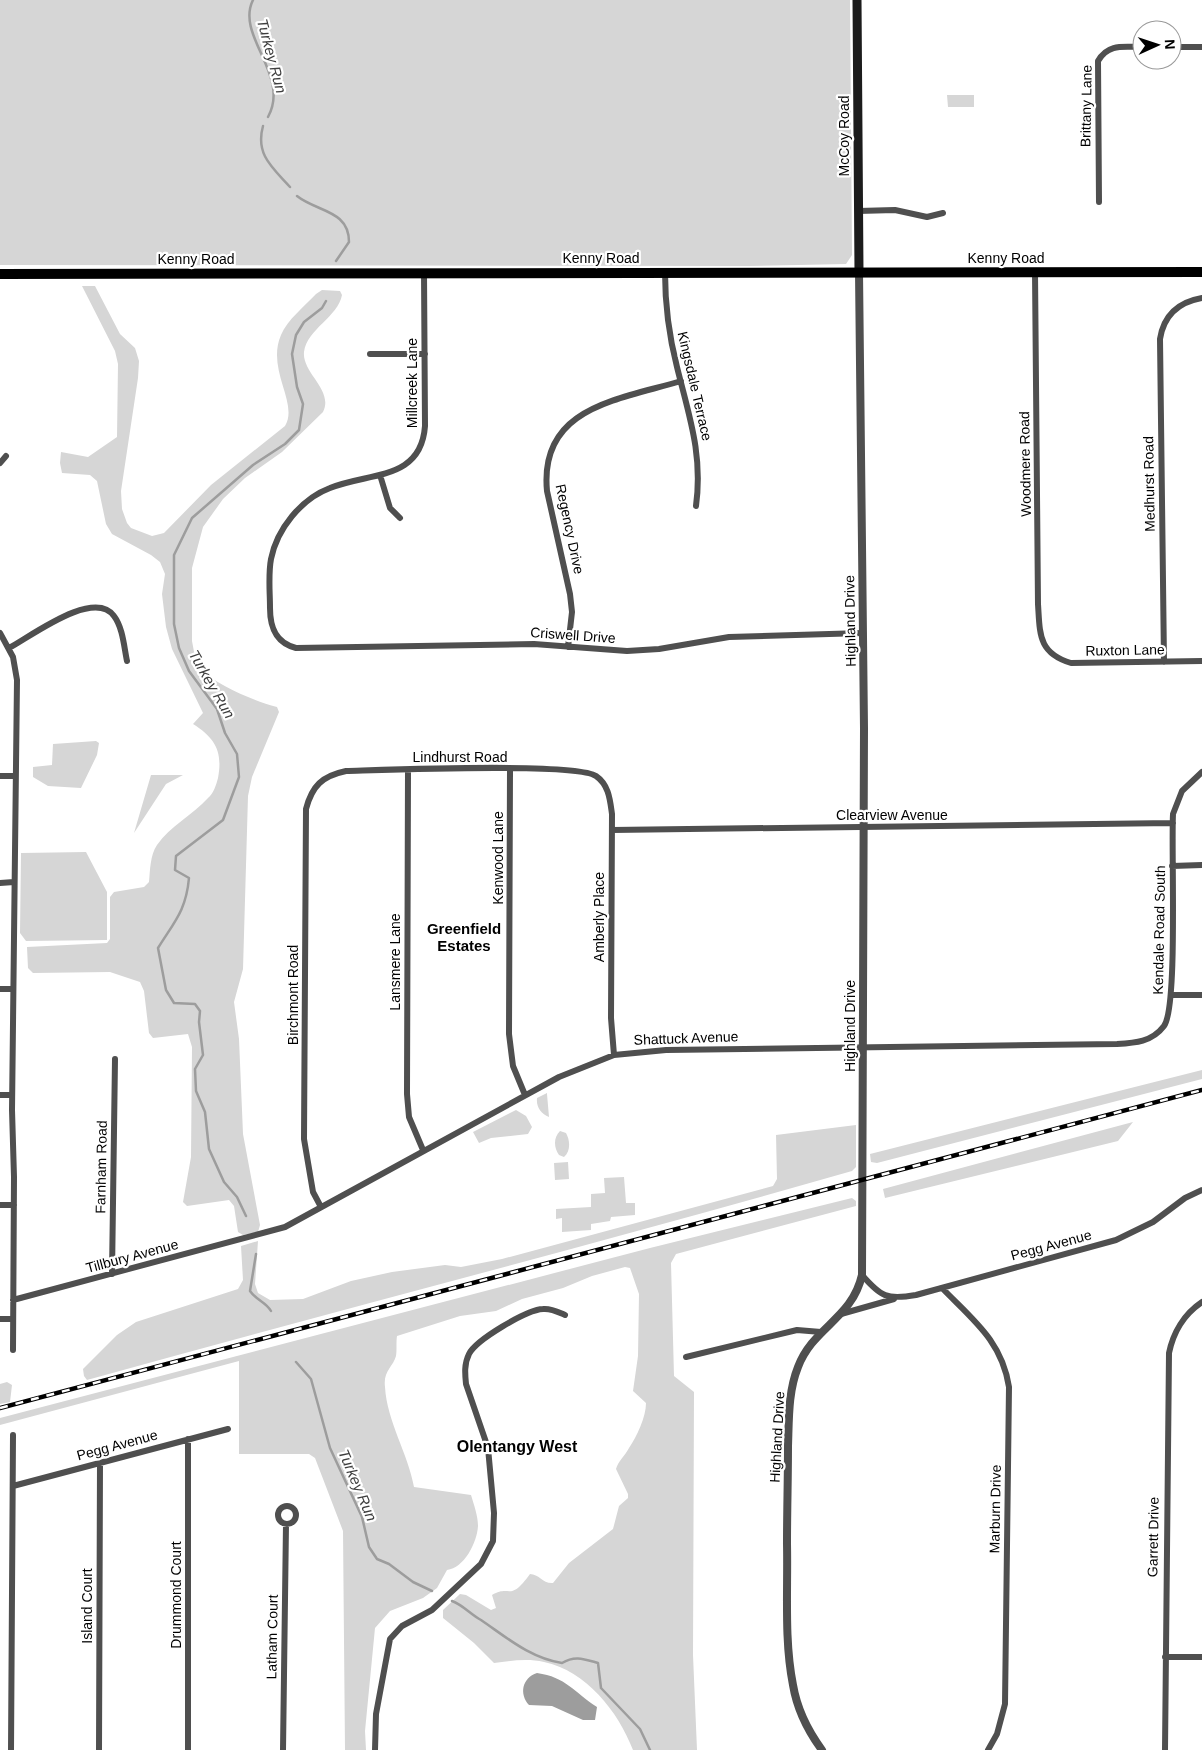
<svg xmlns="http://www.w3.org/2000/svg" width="1202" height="1750" font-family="Arial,sans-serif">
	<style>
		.green { fill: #d6d6d6 }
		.water { fill: #9d9d9d }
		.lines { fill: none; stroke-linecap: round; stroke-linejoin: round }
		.stream { stroke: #9d9d9d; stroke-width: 2.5 }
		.minor { stroke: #4f4f4f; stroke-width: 6 }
		.tertiary { stroke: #4f4f4f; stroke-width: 8 }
		.secondary { stroke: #1c1c1c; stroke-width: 9 }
		.primary { stroke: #000; stroke-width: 10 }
		.rail-casing { stroke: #000; stroke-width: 4.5 }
		.rail { stroke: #fff; stroke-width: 2.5; stroke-dasharray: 8; stroke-linecap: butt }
		.labels { text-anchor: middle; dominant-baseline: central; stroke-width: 4.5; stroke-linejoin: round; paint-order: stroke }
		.street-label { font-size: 14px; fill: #000; stroke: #fff }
		.water-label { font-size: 15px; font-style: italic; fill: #3e3e3e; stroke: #fff }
		.neighbourhood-label { font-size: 15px; font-weight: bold; fill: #000; stroke: #fff }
		.quarter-label { font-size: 16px; font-weight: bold; fill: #000; stroke: #fff }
	</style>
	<rect width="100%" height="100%" fill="#fff"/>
	<path class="green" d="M0,0H850L852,255L846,264L749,266L0,265Z
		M947,95H974V107H948Z
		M82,286H95L120,334L135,348L139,361L138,378L121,491L122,509L127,523L131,528L152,536L164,533L211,485L285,426C299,403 266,370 281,335C287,320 305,306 316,294L322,290L340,291L342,295C338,317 307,329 304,352C302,373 334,390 323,412L282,452L245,478L223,499L203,527L192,568V641L197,668C219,685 250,700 277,707L279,712L252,777L248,796L243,969L234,1002L239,1039L243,1134L260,1225L258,1232L243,1235L238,1232L234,1206L229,1200L187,1206L183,1202L191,1157L192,1047L188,1034L153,1038L149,1033L144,991L140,982L110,972L33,973L28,968L27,947L107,943L110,939V897L114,892L144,887L149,882C150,871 150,855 157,845C170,826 193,815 208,798C214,793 216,785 218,778C223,751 215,738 193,724L203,713L172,649L166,627L162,594L165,574L160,562L151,555L112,534L106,524L97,481L90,475L62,473L60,463L61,452L88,457L117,437L118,364L115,351Z
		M96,741L99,743L97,755L81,788L48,786L33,777V767L52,765L53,744Z
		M151,775H183L166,784L134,833Z
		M86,852L107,892V940L26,941L20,933L21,853Z
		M1202,1070V1079L877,1163L871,1162L870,1154Z
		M547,1093V1094L549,1117C541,1114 536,1107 537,1098Z
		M516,1110L526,1116L532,1127L528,1134L491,1138L479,1143L473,1132Z
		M1133,1122L1118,1141L885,1198L883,1189Z
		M856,1125V1167L852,1171C598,1244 342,1309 87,1380L84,1376L83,1369L117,1335L136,1322L238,1289L243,1280L241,1246L258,1241L255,1284L258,1293L270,1300L303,1299L351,1281L392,1272L445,1265L461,1267L502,1259L773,1186L777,1179L776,1135Z
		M560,1131L566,1133C570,1140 571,1151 564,1157L559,1155C554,1148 553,1138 560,1131Z
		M568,1162L569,1179L555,1180L554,1163Z
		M624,1177L626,1203H635V1215L611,1217L610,1221L591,1224V1230L562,1232V1218L556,1219V1209L591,1207V1194L605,1193L604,1178Z
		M852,1198L856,1201V1206L676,1254L671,1263L674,1376L694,1392L693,1655L697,1750H633C618,1711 586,1671 544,1662C527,1658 510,1661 494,1663L474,1643L443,1618V1610L460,1594L466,1595L491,1610L496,1608L492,1595C511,1584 509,1603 530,1574C539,1574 543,1584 553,1583L569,1563L613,1529L619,1506L628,1498V1494L616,1469C618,1461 625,1456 629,1448C637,1436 646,1417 646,1403L633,1391L638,1356L639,1294L630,1268L625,1267L592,1276L563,1288L522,1299L496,1311L460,1316L397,1336C396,1342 397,1350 396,1356C393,1367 383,1371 385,1387C387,1422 408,1453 414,1487L471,1495C474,1505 478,1516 478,1526C477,1543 464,1568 447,1570L437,1588L423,1598L390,1611L375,1628L365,1731L366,1750H345L343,1531L315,1458L309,1454H239V1361L0,1425V1418L650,1248Z
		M7,1382L12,1385L10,1402L0,1404V1384Z"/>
	<path class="water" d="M537,1673C566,1677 574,1692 597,1707L595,1720H583L552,1706L529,1705C519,1694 522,1678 537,1673Z"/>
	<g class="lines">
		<path class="stream" d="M253,0C235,36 291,75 268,117
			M263,126C255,155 273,168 290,187
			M297,196C317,212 349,210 349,242L336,261
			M246,1216L237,1197L224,1182L209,1149L205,1112L196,1091L195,1069L203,1055L199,1022L200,1011L195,1004L174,1003L166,990L158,948C174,922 186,911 189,878L175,870L176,856L223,820L239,777L237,754L225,733L217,709L189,671L179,648L174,624V555L192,518L253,465L285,444L299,430L303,404L297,387L292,354L296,335L304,322L322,308L326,301
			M256,1254L250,1291C256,1300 266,1302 271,1311
			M296,1362L311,1379L330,1448L362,1517L369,1547L377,1559L389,1564L413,1582L432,1591
			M452,1601C463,1605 470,1614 481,1620C506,1637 530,1658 562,1663C575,1655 584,1659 598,1663L601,1688L640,1729L650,1750"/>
		<path class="minor" d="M1172,47H1202
			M1099,202L1098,61C1108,43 1124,47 1142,47
			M858,211L895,210L927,217L943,213
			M424,272L425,426C421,481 369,472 330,488C301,499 277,529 271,559C268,575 270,592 270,608C270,628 276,643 296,648L534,644L627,651L659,649L729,637L863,633
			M665,272C665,304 669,336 677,367C689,416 703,454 696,506
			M1035,272L1038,604C1040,634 1038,653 1071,663L1202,661
			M370,354H425
			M0,463L6,456
			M380,475L390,508L400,518
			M0,633L13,657L17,680L12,1110L14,1177L13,1350
			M568,647L572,612L570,594L547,491C539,407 618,400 681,381
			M9,648C30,637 94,588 114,616C123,628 124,647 127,661
			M1164,662L1160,339C1164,314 1179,302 1202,298
			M510,769L509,1034L513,1066L525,1095
			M408,770L407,1094L409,1117L423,1150
			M0,776H15
			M612,830L1173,823
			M1172,866L1202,865
			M0,883L14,882
			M0,989H13
			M1172,995H1202
			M0,1095H12
			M0,1205H14
			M321,1207L313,1192L304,1139L306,809C312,786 322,776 346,771C383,770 576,762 596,776C609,785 610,800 612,814L611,1018L614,1055
			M112,1274L115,1059
			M862,1275C881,1297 887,1300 916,1295L1116,1240L1153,1222L1185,1198L1202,1190
			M942,1288C973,1320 1002,1341 1009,1387L1005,1704L997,1734L988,1750
			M13,1300L285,1227L559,1077L614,1055L666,1050L1117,1044C1135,1043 1152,1042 1164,1026C1178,1007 1171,849 1173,814L1182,791L1202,772
			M841,1314L894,1299
			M0,1319H13
			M686,1357L797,1330L821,1332
			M13,1486L228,1429
			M278 1515a9 9 0 1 1 18 0a9 9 0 1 1-18 0Z
			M1165,1657H1202
			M11,1750L13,1435
			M99,1750L100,1462
			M188,1750V1439
			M283,1750L286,1524
			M375,1750L376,1714L390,1639L402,1626L432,1610L481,1564L493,1541L494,1513L488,1448L466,1384C465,1374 464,1364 469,1354C476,1340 526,1310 543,1309C551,1308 558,1312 565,1315
			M1165,1750L1169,1353C1173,1333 1184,1314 1202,1302"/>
		<path class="tertiary" d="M822,1750C808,1731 797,1709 793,1685C784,1640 788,1590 787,1544C787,1511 788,1479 788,1446C789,1419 788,1392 798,1367C813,1327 852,1319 862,1275L864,728L859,272"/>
		<path class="secondary" d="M857,0L859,272"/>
		<path class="primary" d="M0,274L1202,272"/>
		<g class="rail-casing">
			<path id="rail" d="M0,1408L1202,1090"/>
		</g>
		<use href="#rail" class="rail"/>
	</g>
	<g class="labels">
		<g class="street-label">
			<text transform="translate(1086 106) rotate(-89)">Brittany Lane</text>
			<text transform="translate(844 136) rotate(-90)">McCoy Road</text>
			<text x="601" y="258">Kenny Road</text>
			<text x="1006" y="258">Kenny Road</text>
			<text x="196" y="259">Kenny Road</text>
			<text transform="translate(412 383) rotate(-90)">Millcreek Lane</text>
			<text transform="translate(695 386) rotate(77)">Kingsdale Terrace</text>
			<text transform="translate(1025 464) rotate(-91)">Woodmere Road</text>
			<text transform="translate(1149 484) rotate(-91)">Medhurst Road</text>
			<text transform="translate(570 529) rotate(78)">Regency Drive</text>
			<text transform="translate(850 621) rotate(-91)">Highland Drive</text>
			<text transform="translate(573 635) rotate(4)">Criswell Drive</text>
			<text transform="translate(1125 650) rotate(-1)">Ruxton Lane</text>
			<text x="460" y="757">Lindhurst Road</text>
			<text x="892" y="815">Clearview Avenue</text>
			<text transform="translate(498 858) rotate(-90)">Kenwood Lane</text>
			<text transform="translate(599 917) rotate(-90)">Amberly Place</text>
			<text transform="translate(1159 930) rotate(-89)">Kendale Road South</text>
			<text transform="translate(395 962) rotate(-90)">Lansmere Lane</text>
			<text transform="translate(293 995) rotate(-90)">Birchmont Road</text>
			<text transform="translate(850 1026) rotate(-90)">Highland Drive</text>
			<text transform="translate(686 1038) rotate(-2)">Shattuck Avenue</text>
			<text transform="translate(101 1167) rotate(-89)">Farnham Road</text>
			<text transform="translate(1051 1245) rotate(-15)">Pegg Avenue</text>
			<text transform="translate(132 1256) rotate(-15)">Tillbury Avenue</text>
			<text transform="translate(777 1437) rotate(-87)">Highland Drive</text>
			<text transform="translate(117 1445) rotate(-15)">Pegg Avenue</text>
			<text transform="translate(995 1509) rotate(-89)">Marburn Drive</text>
			<text transform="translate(1153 1537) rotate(-89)">Garrett Drive</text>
			<text transform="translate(176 1595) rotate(-90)">Drummond Court</text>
			<text transform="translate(87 1606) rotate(-90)">Island Court</text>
			<text transform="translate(272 1637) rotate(-89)">Latham Court</text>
		</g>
		<g class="water-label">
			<text transform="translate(272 56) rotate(75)">Turkey Run</text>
			<text transform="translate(212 684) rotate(60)">Turkey Run</text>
			<text transform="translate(358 1485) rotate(67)">Turkey Run</text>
		</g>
		<g class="neighbourhood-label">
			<text x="464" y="928">Greenfield<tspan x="464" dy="17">Estates</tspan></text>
		</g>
		<g class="quarter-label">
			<text x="517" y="1446">Olentangy West</text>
		</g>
	</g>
	<g transform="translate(1157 45) rotate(87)"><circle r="24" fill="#ffffff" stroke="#999999"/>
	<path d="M0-4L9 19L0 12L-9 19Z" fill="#000000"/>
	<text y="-8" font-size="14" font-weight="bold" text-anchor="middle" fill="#000000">N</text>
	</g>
</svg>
